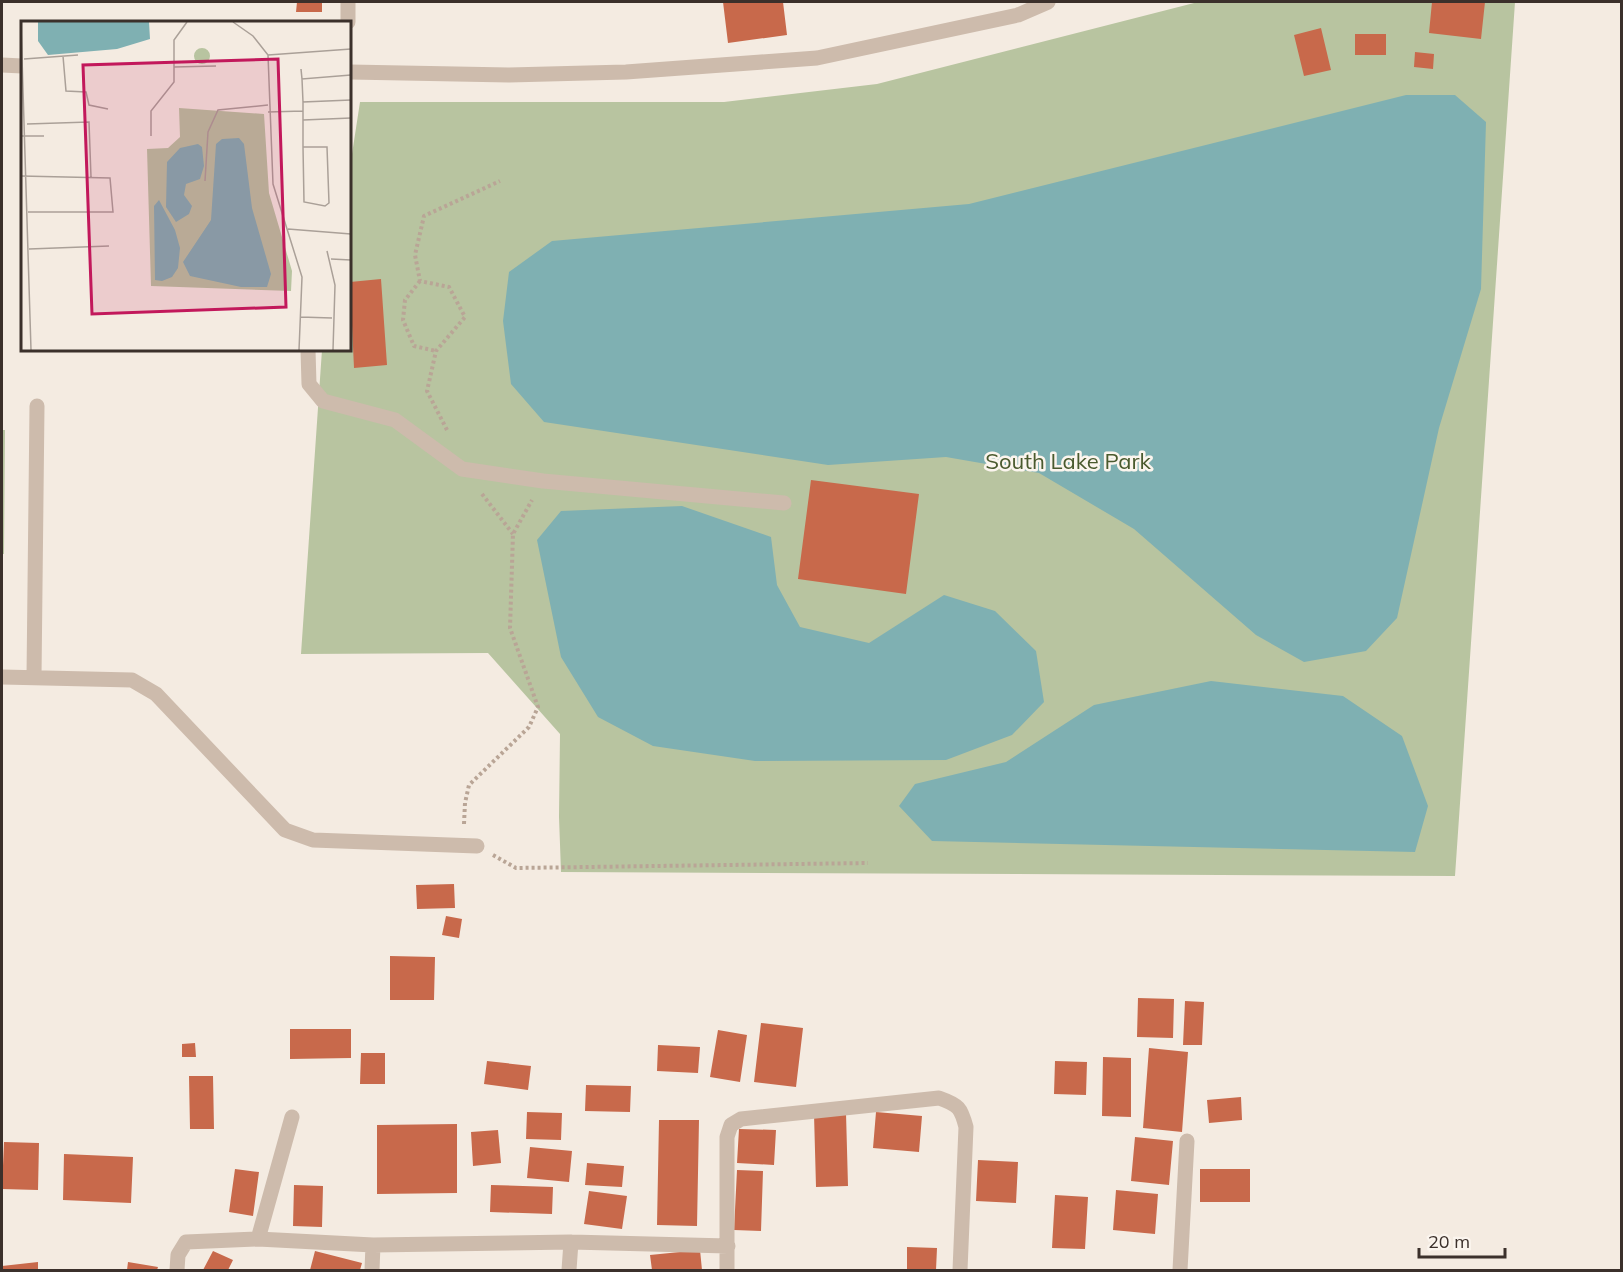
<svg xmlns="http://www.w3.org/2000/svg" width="1623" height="1272" font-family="Mulish,sans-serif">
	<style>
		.green { fill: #b8c4a0 }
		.water { fill: #7fb0b2 }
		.building { fill: #c8694b }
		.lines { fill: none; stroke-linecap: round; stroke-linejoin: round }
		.path { stroke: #b9a596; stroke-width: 4; stroke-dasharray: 3 3; stroke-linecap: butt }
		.minor { stroke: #cdbbac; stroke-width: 15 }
		.labels { text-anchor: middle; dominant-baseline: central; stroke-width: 5; stroke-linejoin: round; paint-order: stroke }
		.park-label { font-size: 22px; fill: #4a5a2e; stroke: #fbf5ee }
		.inset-road { fill: none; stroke: #aaa098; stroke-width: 1.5 }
		.view { fill: #c2185b; fill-opacity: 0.15; stroke: #c2185b; stroke-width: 3 }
		.inset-edge { fill: none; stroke: #3b302b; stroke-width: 3 }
	</style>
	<rect width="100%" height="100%" fill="#f4ebe1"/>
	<path class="green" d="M1198,2H1515L1455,876L561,872L559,817L560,734L488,653L301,654L322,350H350V167L360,102H724L877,84Z
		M2,430H5L4,554H2Z"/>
	<path class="water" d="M1406,95H1455L1486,122L1481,289L1439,428L1397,618L1366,651L1304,662L1256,635L1134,529L1039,473L946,457L828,465L544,422L511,384L503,321L509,272L552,241L969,204Z
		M682,506L771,537L777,585L800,627L869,643L944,595L995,611L1036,651L1044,702L1012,735L946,760L755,761L653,746L598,717L561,657L537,540L561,511Z
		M1211,681L1343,696L1402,736L1428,806L1415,852L932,841L899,806L915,784L1006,762L1094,705Z"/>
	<path class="building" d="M297,2H322V12H296Z
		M723,2H783L787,35L728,43Z
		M1432,2H1485L1481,39L1429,33Z
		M1321,28L1331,70L1304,76L1294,35Z
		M1355,34H1386V55H1355Z
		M1415,52L1434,54L1433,69L1414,67Z
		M381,279L387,365L354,368L350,282Z
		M811,480L919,494L906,594L798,579Z
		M454,884L455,908L417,909L416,885Z
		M446,916L462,919L459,938L442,935Z
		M390,956L435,957L434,1000H390Z
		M1138,998L1174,999L1173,1038L1137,1037Z
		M1185,1001L1204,1002L1202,1045H1183Z
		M761,1023L803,1028L796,1087L754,1082Z
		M290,1029H351V1058L290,1059Z
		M718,1030L747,1035L740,1082L710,1077Z
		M195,1043L196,1057H182V1044Z
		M658,1045L700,1047L698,1073L657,1071Z
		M1149,1048L1188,1052L1182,1132L1143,1128Z
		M361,1053H385V1084H360Z
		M1103,1057L1131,1058V1117L1102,1116Z
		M487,1061L531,1066L528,1090L484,1084Z
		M1055,1061L1087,1062L1086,1095L1054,1094Z
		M189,1076H213L214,1129H190Z
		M586,1085L631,1086L630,1112L585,1111Z
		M1241,1097L1242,1120L1209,1123L1207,1100Z
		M527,1112L562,1113L561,1140L526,1139Z
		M876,1112L922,1116L919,1152L873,1148Z
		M846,1113L848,1186L816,1187L814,1114Z
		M659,1120H699L697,1226L657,1225Z
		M457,1124V1193L377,1194V1125Z
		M739,1129L776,1130L774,1165L737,1163Z
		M498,1130L501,1163L473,1166L471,1132Z
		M1135,1137L1173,1141L1169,1185L1131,1181Z
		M4,1142L39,1143L38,1190L2,1189Z
		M530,1147L572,1151L569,1182L527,1178Z
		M64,1154L133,1157L131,1203L63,1200Z
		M978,1160L1018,1162L1016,1203L976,1201Z
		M587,1163L624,1166L622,1187L585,1185Z
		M235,1169L259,1172L253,1216L229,1212Z
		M1200,1169H1250V1202H1200Z
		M737,1170L763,1171L761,1231L734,1230Z
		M294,1185L323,1186L322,1227L293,1226Z
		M491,1185L553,1187L552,1214L490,1212Z
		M1116,1190L1158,1194L1155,1234L1113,1230Z
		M589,1191L627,1196L622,1229L584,1224Z
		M1055,1195L1088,1197L1085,1249L1052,1248Z
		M907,1247L937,1248L936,1270H907Z
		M700,1250L702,1270H652L650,1255Z
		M213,1251L233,1260L228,1270H203Z
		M315,1251L362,1263L360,1270H310Z
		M38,1262V1270H2V1266Z
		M128,1262L158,1267L157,1270H127Z"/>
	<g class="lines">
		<path class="path" d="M420,281L405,300L403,320L414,346L436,351
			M447,430L427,391L436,351L465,317L449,287L420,281L415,255L424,216L500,181
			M482,494L513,534
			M464,824L465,803L469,785L529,727L538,707L510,628L513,534L532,500
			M493,855L516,868L868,863"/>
		<path class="minor" d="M348,22V2
			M2,65L22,66
			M350,72L509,75L626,72L817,58L1018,15L1048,2
			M308,350L309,384L323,401L395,420L462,469L543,481L784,503
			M2,677L132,680L156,694L285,830L313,840L477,846
			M34,677L37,406
			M258,1239L373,1245
			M177,1270L178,1255L186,1242L258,1239L292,1117
			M372,1270L373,1245L571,1242L728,1246
			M569,1270L571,1242
			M727,1270V1137L731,1125L741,1119L939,1098C959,1105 961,1108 966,1127L960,1270
			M1180,1270L1187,1141"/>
	</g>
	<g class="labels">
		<g class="park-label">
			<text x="1068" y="461">South Lake Park</text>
		</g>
	</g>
	<g transform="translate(21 21)">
		<rect width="330" height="330" fill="#f4ebe1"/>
		<path d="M173 35a8 8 0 1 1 16 0a8 8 0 1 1-16 0ZM158,87L243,93L248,172L271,250L270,270L130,265L126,128L147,127L159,116Z" fill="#b8c4a0"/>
		<path d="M128,1L129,18L96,28L27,34L17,20V1ZM218,117L223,123L231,187L250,253L246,266H220L169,255L162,241L190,199L195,123L201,118ZM177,123L181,126L183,145L179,158L165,163L163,174L171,185L168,193L155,201L145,186L146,141L159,127ZM138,179L154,209L159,227L157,247L151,256L141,260L134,259L133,185Z" fill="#7fb0b2"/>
		<path class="inset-road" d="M212,1L232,15L247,34L252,163L281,256L278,329M0,4L10,329M247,34L330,28M42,35L45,70L65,71L68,84L87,88M3,38L57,34M153,46L195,45M280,48L281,58L330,54M281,58L282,81M247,91L282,90M282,99L330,97M6,103L68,101L70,156M0,115H23M130,115V90L153,61V19L166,1M282,126H306L308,182L304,185L283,181L282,126V81L330,79M0,155L89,157L92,191H7M184,160L187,111L197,89L247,84M267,208L330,213M8,228L88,225M306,230L314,264L312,329M310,238L330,239M279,296L311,297"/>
		<path class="view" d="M257,38L265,286L71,293L62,44Z"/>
		<rect width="330" height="330" class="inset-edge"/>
	</g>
	<rect width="1623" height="1272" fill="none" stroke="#3b302b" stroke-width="6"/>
	<path d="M1419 1248v9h86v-9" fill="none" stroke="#3b302b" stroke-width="3"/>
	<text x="1428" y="1248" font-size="18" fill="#3b302b" stroke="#fbf5ee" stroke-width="4.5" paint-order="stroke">20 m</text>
</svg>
